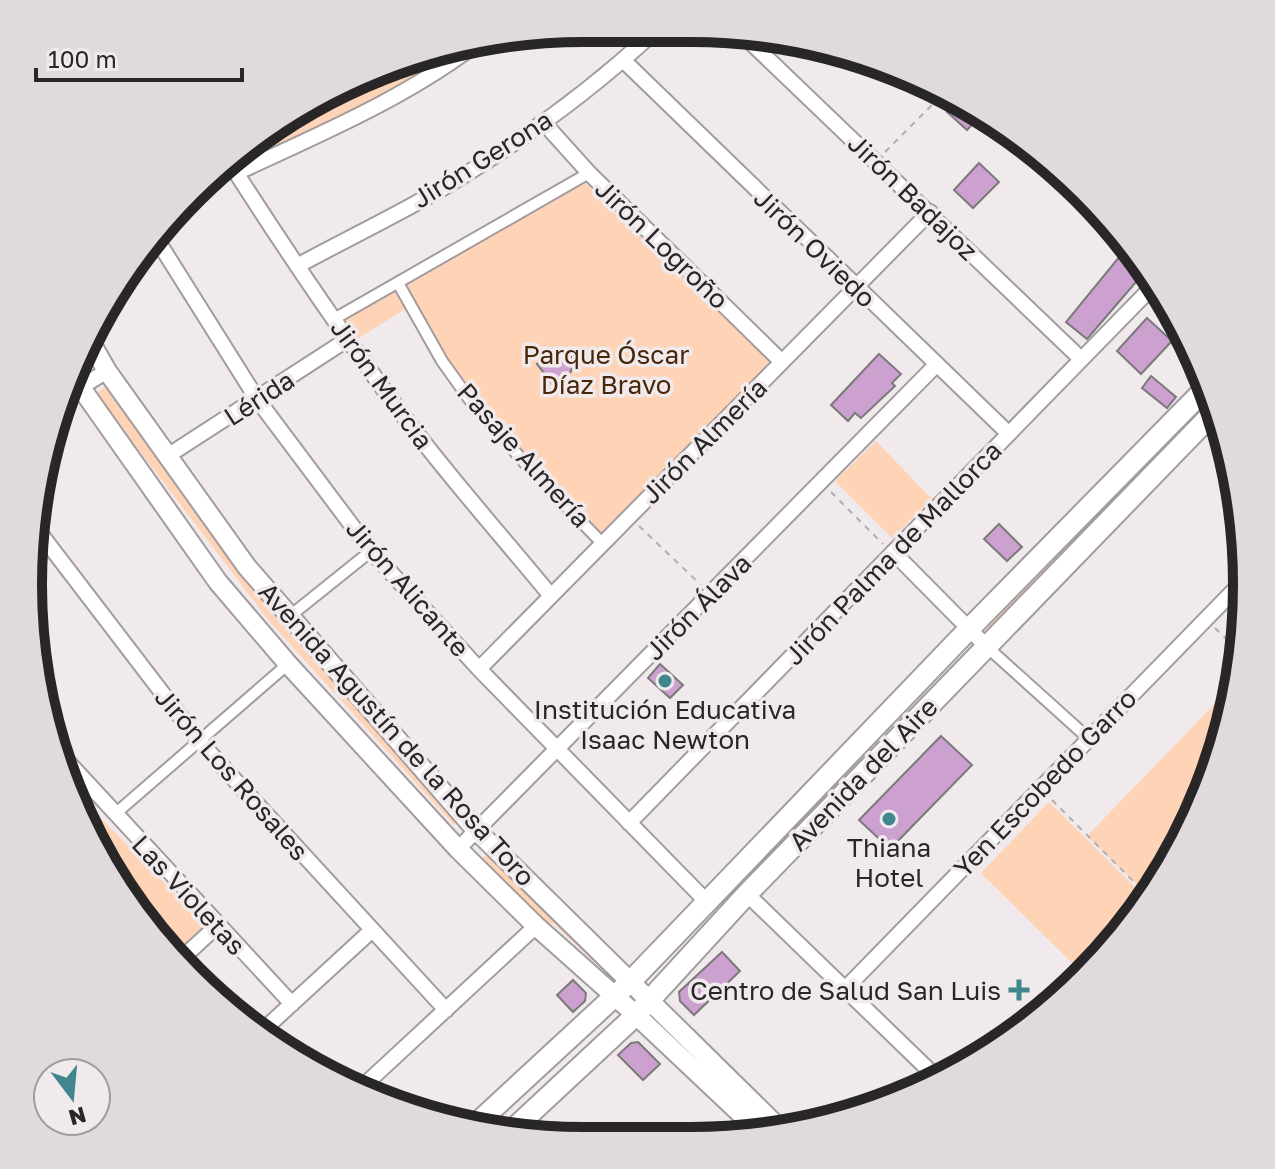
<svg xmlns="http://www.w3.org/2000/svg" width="1275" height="1169" font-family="'Golos Text',sans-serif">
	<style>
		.green { fill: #ffd3b6 }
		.building { fill: #cda1cf; stroke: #7c797c; stroke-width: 2 }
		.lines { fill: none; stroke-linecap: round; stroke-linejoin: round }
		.pedestrian-casing { stroke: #a29c9e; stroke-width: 14 }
		.minor-casing { stroke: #a29c9e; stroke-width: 18 }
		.tertiary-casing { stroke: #a29c9e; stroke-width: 22 }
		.secondary-casing { stroke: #a29c9e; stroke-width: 24 }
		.path { stroke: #b2aeaf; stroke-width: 2; stroke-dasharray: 6 6; stroke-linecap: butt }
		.pedestrian { stroke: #fff; stroke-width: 10 }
		.minor { stroke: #fff; stroke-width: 14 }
		.tertiary { stroke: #fff; stroke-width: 18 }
		.secondary { stroke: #fff; stroke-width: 20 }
		.poi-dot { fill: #3f878d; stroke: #f0eaec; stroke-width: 3 }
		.labels { text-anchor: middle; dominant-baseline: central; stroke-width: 7; stroke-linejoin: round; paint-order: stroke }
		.street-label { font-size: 26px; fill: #282626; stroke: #f0eaec }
		.park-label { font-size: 26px; fill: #492608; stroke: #f0eaec }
		.poi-label { font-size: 26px; fill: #282626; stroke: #f0eaec }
		.rim { fill: none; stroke: #282626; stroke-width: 10 }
	</style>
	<rect width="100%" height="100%" fill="#f0eaec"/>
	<path class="green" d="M419,58L428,73L244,168L234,154L245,143L339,85Z
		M584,182L777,369L606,541L489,420L447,360L402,284Z
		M395,289L407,308L354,341L341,322Z
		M112,382L257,584L461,817L454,825L270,622L96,394Z
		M1211,391L1214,403L996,635L986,626Z
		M876,441L932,499L892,538L835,481Z
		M1237,681L1236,694L1204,798L1150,897L1087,836Z
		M66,783L208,927L175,955L122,894L71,798Z
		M1049,802L1148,900L1085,976L981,873Z
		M490,850L612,970L608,975L554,924L540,920L481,860Z"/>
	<path class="building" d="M958,100L983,113L967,130L947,112Z
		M979,163L999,182L973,208L954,190Z
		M1129,245L1148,268L1087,339L1066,322Z
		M1147,318L1172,341L1141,374L1117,351Z
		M560,351L571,357L573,367L569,375L554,386L537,364L552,353Z
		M879,354L901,374L892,383L895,386L861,418L855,413L848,421L831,405Z
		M1151,376L1176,397L1167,408L1142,388Z
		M999,524L1022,547L1007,561L984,539Z
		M660,664L683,685L670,698L648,678Z
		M941,736L972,765L890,849L859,820Z
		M722,952L740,971L694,1015L680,1001L679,992Z
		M573,980L586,993L585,1001L573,1012L557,995Z
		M638,1042L660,1064L643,1080L618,1055L631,1043Z"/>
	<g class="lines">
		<g class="pedestrian-casing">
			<path id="pedestrian" d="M398,283L442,361L472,403L531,470L603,544
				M334,319L589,173
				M290,616L371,551
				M986,646L1088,738
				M115,814L288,664"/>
		</g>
		<g class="minor-casing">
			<path id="minor" d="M744,36L1081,359
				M623,60L1009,434
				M544,123L589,173L782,362
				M228,160C286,251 346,340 411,426C456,485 505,540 551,596
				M236,173C320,134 411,96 484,38
				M154,235L257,399L371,551L479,669L707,902
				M297,266C356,234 418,205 474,169C538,129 599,83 654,32
				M63,398L107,371
				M169,455L348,339
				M33,524L199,741L446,1010
				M893,552L986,646
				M29,553L44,540
				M479,669L930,212
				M56,749L292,1004
				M629,823L1157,282
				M458,849L937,364
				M747,894L939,1080
				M180,960L217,926
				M845,989L1246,578
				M260,1033L371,931
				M359,1090L536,926"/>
		</g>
		<g class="tertiary-casing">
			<path id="tertiary" d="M87,336L107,371L247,567L476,830L782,1131
				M72,375L218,582L288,664L458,849L536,926L636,1015L759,1131"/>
		</g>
		<g class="secondary-casing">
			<path id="secondary" d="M473,1127L631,981L969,629L1209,385
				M507,1135L636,1015L747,894L1216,410"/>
		</g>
		<path class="path" d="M885,152L945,92
			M831,492L883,544
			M639,526L701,585
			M1215,628L1240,652
			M1052,800L1150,898
			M910,1095L922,1082"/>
		<use href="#pedestrian" class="pedestrian"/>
		<use href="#minor" class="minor"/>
		<use href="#tertiary" class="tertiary"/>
		<use href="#secondary" class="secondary"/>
	</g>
	<g class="poi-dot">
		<circle cx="665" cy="681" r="8"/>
		<circle cx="889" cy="819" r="8"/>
		<path d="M1015 978h8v8h8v8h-8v8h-8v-8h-8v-8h8z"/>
	</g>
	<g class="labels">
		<g class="street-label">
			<text transform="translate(482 159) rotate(-32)">Jirón Gerona</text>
			<text transform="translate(913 197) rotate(44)">Jirón Badajoz</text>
			<text transform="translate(662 244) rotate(44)">Jirón Logroño</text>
			<text transform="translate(815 248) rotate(44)">Jirón Oviedo</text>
			<text transform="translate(382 384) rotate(54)">Jirón Murcia</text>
			<text transform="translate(259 398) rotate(-33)">Lérida</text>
			<text transform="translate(704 441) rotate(-45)">Jirón Almería</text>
			<text transform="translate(524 455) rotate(48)">Pasaje Almería</text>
			<text transform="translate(893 553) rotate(-46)">Jirón Palma de Mallorca</text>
			<text transform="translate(408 588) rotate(49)">Jirón Alicante</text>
			<text transform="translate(698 607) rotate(-45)">Jirón Álava</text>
			<text transform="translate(397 734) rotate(48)">Avenida Agustín de la Rosa Toro</text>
			<text transform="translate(232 774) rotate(49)">Jirón Los Rosales</text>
			<text transform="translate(863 774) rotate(-46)">Avenida del Aire</text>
			<text transform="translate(1045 783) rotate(-46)">Yen Escobedo Garro</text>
			<text transform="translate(189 895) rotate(47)">Las Violetas</text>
		</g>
		<g class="park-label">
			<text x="606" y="354">Parque Óscar<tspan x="606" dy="30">Díaz Bravo</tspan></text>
		</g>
		<g class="poi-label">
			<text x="665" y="709">Institución Educativa<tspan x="665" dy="30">Isaac Newton</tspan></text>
			<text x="889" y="847">Thiana<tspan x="889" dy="30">Hotel</tspan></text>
			<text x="1001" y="990" text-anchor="end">Centro de Salud San Luis</text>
		</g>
	</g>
	<path d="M0 0H1275V1169H0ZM584 42H691A542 542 0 0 1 1233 584V585A542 542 0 0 1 691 1127H584A542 542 0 0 1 42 585V584A542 542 0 0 1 584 42Z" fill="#e0dadc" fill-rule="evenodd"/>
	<path class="rim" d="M584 42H691A542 542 0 0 1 1233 584V585A542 542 0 0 1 691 1127H584A542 542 0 0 1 42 585V584A542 542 0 0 1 584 42Z"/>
	<g transform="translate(72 1097) rotate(164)"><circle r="38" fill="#f0eaec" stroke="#a09c9d" stroke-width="2"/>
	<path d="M0-6L14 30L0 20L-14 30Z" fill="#3f878d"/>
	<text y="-12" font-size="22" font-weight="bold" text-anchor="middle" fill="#282626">N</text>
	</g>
	<path d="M36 68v12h206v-12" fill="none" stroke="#282626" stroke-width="4"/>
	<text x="48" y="68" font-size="24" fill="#282626" stroke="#f0eaec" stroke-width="6" paint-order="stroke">100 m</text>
</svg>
